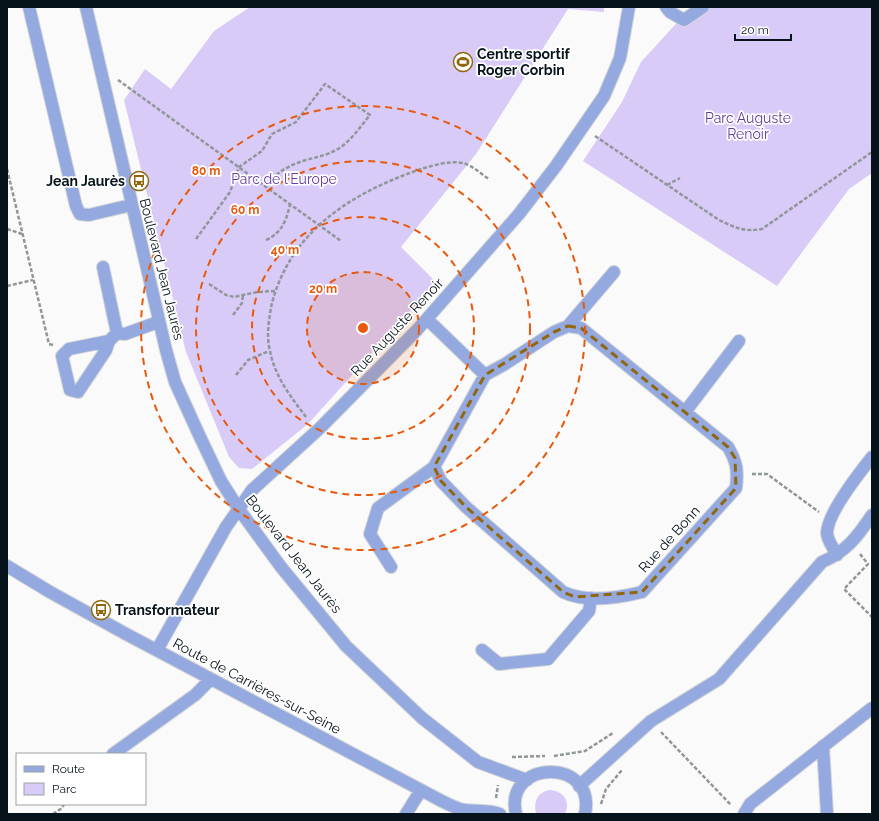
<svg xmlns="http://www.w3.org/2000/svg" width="879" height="821" font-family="Raleway,sans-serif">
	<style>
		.green { fill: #d8cbf7 }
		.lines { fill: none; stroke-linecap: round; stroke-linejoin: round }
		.minor-casing { stroke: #d3d5d6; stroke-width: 14 }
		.path { stroke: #909699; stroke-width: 2.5; stroke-dasharray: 4 2; stroke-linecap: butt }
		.minor { stroke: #94a9df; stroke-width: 12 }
		.marked { fill: none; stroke: #90670e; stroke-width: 3; stroke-dasharray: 8 5; stroke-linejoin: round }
		.ring { fill: none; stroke: #e8590c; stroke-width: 2; stroke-dasharray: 7 5 }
		.labels { text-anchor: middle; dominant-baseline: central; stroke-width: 3.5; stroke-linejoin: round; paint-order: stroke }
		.poi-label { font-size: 14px; font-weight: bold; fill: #06131b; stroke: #fff; text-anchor: start }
		.park-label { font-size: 14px; fill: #633d9c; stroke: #fff }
		.street-label { font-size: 14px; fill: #06131b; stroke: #fff }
		.centre { fill: #e8590c; stroke: #fff; stroke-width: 2 }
		.ring-label { font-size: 12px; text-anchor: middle; font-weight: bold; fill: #e8590c; stroke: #fff; stroke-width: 3.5; stroke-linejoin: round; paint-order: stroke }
	</style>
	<rect width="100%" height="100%" fill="#fafafa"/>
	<path class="green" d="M250,7H604V12L568,9L476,154L401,247L436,282L308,424L252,469L239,468L229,457L186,352L124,100L145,69L171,89L214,31Z
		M695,7H872V173L849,189L777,286L583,161L622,102L641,62L684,15Z
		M550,790C563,791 571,801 565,814L536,813C533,801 538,792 550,790Z"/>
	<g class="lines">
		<g class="minor-casing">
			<path id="minor" d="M29,7L76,206L80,214L89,215L131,205
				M86,7L166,350L175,382L200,437L221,481L238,508L281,567L346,646L422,718L478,762L527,780
				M666,7L670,12L684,20L703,7
				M103,267L117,333L125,334L158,322
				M427,319L485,375
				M568,326L581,328L728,447C737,462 738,471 736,488L642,592C618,598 586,603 563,592L466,507L441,481L434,467L485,375L505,364L554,332Z
				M568,326L614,272
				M109,341L69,349L62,356L70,390L78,392L106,350L109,341L117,333
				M685,412L739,341
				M837,555C834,549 827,540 827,533C827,514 860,472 872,457
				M7,566L50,592L126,634L421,790C433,796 447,805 460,809C472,812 490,809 500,814
				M391,567L370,534L378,508L434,467
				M157,650L226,527L252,490L320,428L417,330L519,214L556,166L604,96L620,58L629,7
				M482,650L499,664L548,659L589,611L591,598
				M823,746L827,814
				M113,754L195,695L211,679
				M579,786L651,721L719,679L822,562C846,552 858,536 872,515
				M406,814L421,790
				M516,814C503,759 597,757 585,814
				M744,814L750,804L872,708"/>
		</g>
		<path class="path" d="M118,80L341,241
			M595,136L719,220C736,228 743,232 762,229L872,152
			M7,169L49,344L53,345
			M667,185L680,178
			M7,229L22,234
			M196,239L230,192L239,167L262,151L272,134L296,122L325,84L370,115C360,127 351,141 338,149C328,155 317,157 306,160C289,165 277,172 265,186
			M266,240C282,233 287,219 290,204
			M209,284L226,295L234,297L257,292L276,291
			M7,286L33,280
			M233,315L242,303L243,295
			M236,375L248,360L269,351
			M306,417C291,397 275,377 270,351C266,336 269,318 272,303C290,235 344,198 407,174C421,169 450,158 466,164C474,167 481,174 489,179
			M752,474H767L819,512
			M860,554L868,564L844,589L872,617
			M661,732L731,805
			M554,756L585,751L613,733
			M512,757L545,756
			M496,798L498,785
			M601,804L606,789L622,770
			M53,814L62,808L64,804"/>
		<use href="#minor" class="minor"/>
	</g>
	<path class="marked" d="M568,326L581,328L728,447L735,458L736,488L642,592L575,597L563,592L466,507L441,481L434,467L485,375L554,332Z"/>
	<circle cx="363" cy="328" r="56" fill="#e8590c" fill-opacity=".12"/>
	<g class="ring">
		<circle cx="363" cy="328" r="56"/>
		<circle cx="363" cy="328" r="111"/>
		<circle cx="363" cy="328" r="167"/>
		<circle cx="363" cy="328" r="222"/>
	</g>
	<defs>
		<g id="stadium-ring" transform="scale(1)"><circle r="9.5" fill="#fff" stroke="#90670e" stroke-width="1.5"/><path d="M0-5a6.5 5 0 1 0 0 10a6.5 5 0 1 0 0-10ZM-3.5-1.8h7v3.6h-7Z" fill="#90670e"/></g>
		<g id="bus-ring" transform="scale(1)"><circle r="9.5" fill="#fff" stroke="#90670e" stroke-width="1.5"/><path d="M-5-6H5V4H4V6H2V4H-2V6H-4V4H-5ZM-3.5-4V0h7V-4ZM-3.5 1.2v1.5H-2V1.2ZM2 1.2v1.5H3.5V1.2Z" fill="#90670e"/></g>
	</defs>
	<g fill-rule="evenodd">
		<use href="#stadium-ring" x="463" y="62"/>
		<use href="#bus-ring" x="139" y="181"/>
		<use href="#bus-ring" x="101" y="610"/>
	</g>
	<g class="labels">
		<g class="poi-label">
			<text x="477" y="54">Centre sportif<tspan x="477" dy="16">Roger Corbin</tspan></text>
			<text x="125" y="181" text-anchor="end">Jean Jaurès</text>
			<text x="115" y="610">Transformateur</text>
		</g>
		<g class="park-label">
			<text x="748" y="118">Parc Auguste<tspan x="748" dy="16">Renoir</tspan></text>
			<text x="284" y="179">Parc de l'Europe</text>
		</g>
		<g class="street-label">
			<text transform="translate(162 269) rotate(76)">Boulevard Jean Jaurès</text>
			<text transform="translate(397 327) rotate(-47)">Rue Auguste Renoir</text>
			<text transform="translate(669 539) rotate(-48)">Rue de Bonn</text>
			<text transform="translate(294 554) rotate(52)">Boulevard Jean Jaurès</text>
			<text transform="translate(257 686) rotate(28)">Route de Carrières-sur-Seine</text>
		</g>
	</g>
	<circle cx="363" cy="328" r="6" class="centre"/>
	<g class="ring-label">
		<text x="206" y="175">80 m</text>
		<text x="245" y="214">60 m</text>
		<text x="285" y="254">40 m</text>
		<text x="323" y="293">20 m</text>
	</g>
	<rect width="879" height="821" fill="none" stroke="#06131b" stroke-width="16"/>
	<rect x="16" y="753" width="130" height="52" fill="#ffffff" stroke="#9ba1a4"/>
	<rect x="24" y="766" width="20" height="6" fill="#94a9df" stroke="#9ba1a4"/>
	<text x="52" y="773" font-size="12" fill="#06131b">Route</text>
	<rect x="24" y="783" width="20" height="12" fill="#d8cbf7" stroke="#9ba1a4"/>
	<text x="52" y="793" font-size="12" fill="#06131b">Parc</text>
	<path d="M735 34v6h56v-6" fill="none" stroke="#06131b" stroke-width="2"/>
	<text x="741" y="34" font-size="12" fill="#06131b" stroke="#ffffff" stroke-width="3" paint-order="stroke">20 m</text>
</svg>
